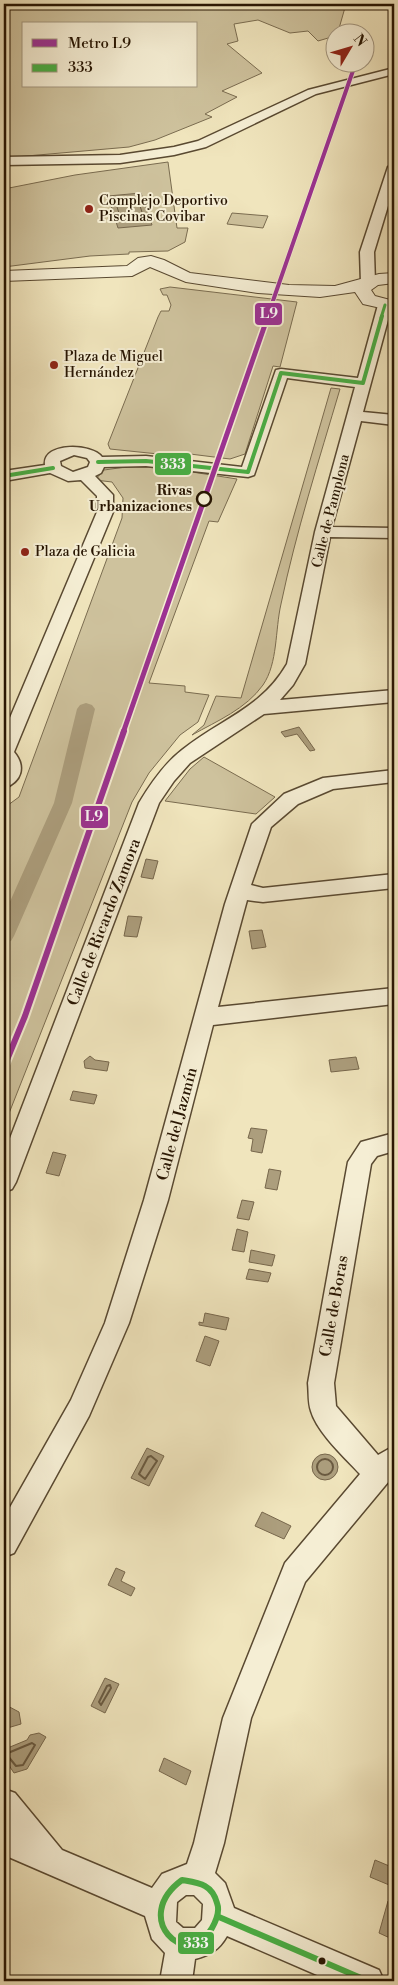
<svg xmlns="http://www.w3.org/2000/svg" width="398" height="1985" font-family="'Libre Bodoni',serif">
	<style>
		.green { fill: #cec29d; stroke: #7a6c50; fill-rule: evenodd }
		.water { fill: #ac9e7d; stroke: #77674c }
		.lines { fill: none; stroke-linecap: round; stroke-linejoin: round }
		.shore-far1 { stroke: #6a5a40; stroke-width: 1 }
		.shore { stroke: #6a5a40; stroke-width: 2 }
		.canal { fill: #ac9e7d; fill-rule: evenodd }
		.minor-casing { stroke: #594931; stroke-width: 3 }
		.tertiary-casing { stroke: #594931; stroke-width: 2 }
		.minor { fill: #f5eed4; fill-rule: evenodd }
		.tertiary { fill: #f5eed4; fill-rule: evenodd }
		.bus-1-far2-casing { stroke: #f5eed4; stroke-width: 5 }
		.bus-1-far1-casing { stroke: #f5eed4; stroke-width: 7 }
		.bus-1-casing { stroke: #f5eed4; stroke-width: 10 }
		.bus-1-far2 { stroke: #48af44; stroke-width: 3 }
		.bus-1-far1 { stroke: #48af44; stroke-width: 4 }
		.bus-1 { stroke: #48af44; stroke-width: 6 }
		.metro-1-far2-casing { stroke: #f5eed4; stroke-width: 5.5 }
		.metro-1-far1-casing { stroke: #f5eed4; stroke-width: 8 }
		.metro-1-casing { stroke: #f5eed4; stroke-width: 10 }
		.metro-1-far2 { stroke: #9c3293; stroke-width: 4 }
		.metro-1-far1 { stroke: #9c3293; stroke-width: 5 }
		.metro-1 { stroke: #9c3293; stroke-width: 6 }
		.poi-dot { fill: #8f2418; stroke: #f5eed4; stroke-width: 2 }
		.stop-dot { fill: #f5eed4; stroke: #271502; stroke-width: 2.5 }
		.bus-dot { fill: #271502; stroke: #f5eed4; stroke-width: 2 }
		.labels { text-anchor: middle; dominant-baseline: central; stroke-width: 4; stroke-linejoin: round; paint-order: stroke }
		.far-poi-label { font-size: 14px; fill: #271502; stroke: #f5eed4; text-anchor: start }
		.far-stop-label { font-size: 14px; font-weight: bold; fill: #271502; stroke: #f5eed4; text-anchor: end }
		.far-street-label { font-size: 14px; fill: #271502; stroke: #f5eed4 }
		.street-label { font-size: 16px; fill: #271502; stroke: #f5eed4 }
		.line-badge { stroke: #f5eed4; stroke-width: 2 }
		.badge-label { font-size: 14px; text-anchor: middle; font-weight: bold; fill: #fff }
	</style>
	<rect width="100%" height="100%" fill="#f0e5bd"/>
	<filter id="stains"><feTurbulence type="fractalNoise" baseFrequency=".004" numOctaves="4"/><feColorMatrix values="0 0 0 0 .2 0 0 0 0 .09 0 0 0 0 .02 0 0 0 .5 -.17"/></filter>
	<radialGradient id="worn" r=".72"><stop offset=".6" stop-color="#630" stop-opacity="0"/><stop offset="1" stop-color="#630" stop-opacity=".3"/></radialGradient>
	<path class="green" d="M4,4H346L338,32H336L335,36L318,41L308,31L290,33L258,20L234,24L238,41L227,44L262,73L222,91L237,97L205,114L212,117L155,140L129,147L4,158ZM24,24H196V86H24Z
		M168,162L177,228H188L185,242L168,251L129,252V254L90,256L4,267V189L75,175Z
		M232,213L268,216L263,228L227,224Z
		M170,287L297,302L280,367L273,366L245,454L230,459L174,452L168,455L110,449L108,444L158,317L161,311H169L171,305L167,295H163L160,289Z
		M331,388L340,389C319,460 296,532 281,604C275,630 278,663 263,685C246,709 217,721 192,735L204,725L216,696L241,698Z
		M126,467H160L237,479L218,522L209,521L149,683L185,686V692L209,695L198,722L180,735L149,773L132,802L4,1126V808L19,797L122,518L123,498L112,482L95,480L104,470Z
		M204,757L275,797L256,814L165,801L190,769Z"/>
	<path class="water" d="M141,193L152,225L118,228L108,196Z
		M299,727L315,750L310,751L297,734L285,737L281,732Z
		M146,859L158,861L153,879L141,877Z
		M128,916L142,917L137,937L124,936Z
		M262,930L266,947L252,949L249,931Z
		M90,1056L95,1060L109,1062L107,1071L85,1068L84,1061Z
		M356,1057L359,1069L331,1072L329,1060Z
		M73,1091L97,1095L94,1104L70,1100Z
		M251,1128L267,1130L262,1153L251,1151L253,1139L248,1138Z
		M53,1152L66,1155L59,1176L46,1173Z
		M269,1169L281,1171L277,1190L265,1188Z
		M242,1200L254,1202L249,1220L237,1218Z
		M237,1229L248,1232L244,1252L232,1250Z
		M251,1250L275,1255L272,1266L249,1262Z
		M249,1269L271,1273L268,1282L246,1279Z
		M205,1313L229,1318L226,1330L199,1325V1322L203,1323Z
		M205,1336L219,1341L210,1366L196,1361Z
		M147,1448L164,1456L149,1486L131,1478Z
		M312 1467a13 13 0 1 1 26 0a13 13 0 1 1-26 0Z
		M262,1512L291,1526L284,1539L255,1526Z
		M116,1568L125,1572L121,1581L135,1588L131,1596L108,1585Z
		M105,1678L119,1684L105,1713L91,1706Z
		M4,1704L19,1712L21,1724L4,1729Z
		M39,1733L46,1737L27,1769L14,1773L4,1758V1743L10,1747L27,1740L30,1735Z
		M164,1758L191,1771L186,1785L159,1771Z
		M375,1860L394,1868V1887L370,1877Z
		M388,1901L394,1904L392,1939L379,1933Z"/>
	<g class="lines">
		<path class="shore-far1" d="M138,199L144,219L122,222L115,201Z"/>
		<path class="shore" d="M151,1456L157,1461L145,1479L139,1474L148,1457Z
			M317 1467a8 8 0 1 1 16 0a8 8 0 1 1-16 0Z
			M110,1685L111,1688L101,1705L99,1702L107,1686Z
			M4,1749L8,1753L32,1743L35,1745L23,1765L16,1766L7,1755L4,1756"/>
		<path class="canal" d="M86,703L92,705L95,709L72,803L14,936L11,941L4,943V915L54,803L77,709L80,705Z"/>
		<g class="minor-casing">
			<path id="minor" d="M394,68V74L316,94L206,147L174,155L120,163L4,165V157L120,155L174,147L198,141L308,90Z
				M394,163V186L374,252L375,283L368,287L361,283L360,252L388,167Z
				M385,301L392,305L363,412L394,415V425L361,421L332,527L394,528V538L330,537L305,664L293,685L280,700L394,690V702L264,714L190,763L174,781L159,803L16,1182L12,1189L4,1192V1154L139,803C151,783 164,764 182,750C220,719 261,709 287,664L315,532L355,387L287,378L254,475L248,477L146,466L104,467L101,473L95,476L113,495V512L14,752C26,766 22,782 4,788V732L97,512V496L81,480L68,481L50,473L4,481V471L45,465C42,442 92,443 102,457L146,456L242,467L276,370L281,369L358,378L378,305ZM74,455L87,458L90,462L88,467L73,472L61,466L60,461Z
				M394,770V782L333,789L298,804L271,827L251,885L263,888L394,874V888L263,902L247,900L218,1007L394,988V1004L213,1025L168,1200L129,1323L89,1416L14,1553L4,1557V1518L71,1400L105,1323L144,1200L225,904L252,824L284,794L323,778Z
				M394,1133V1151L377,1156L371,1164L334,1383L336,1406L378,1455L394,1446V1475L305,1582L251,1718L224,1843L215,1873L225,1883L234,1908L379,1970L384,1981H331L227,1936C219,1950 210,1955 195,1959L192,1981H160L165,1953L152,1939L145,1916L4,1855V1789L15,1793L62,1850L152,1888L162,1874L187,1864L194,1843L223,1718L285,1563L360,1474C345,1458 317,1432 311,1411C308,1403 309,1392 308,1383L348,1162L361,1142ZM186,1895H194L203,1904L202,1920L195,1928H183L176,1922L177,1902Z"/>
		</g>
		<g class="tertiary-casing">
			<path id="tertiary" d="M151,256L164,260L190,273L289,285L335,286L379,274L394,273V283L378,285L371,290L375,296L394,301V311L363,304L355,292L320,297L258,293L186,282L150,267L132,276L4,281V271L127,266L138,258Z"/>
		</g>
		<use href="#minor" class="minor"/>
		<use href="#tertiary" class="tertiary"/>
		<g class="bus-1-far2-casing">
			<path id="bus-1-far2" d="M381,318L385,305"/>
		</g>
		<g class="bus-1-far1-casing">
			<path id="bus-1-far1" d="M363,383L382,316
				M98,462L146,461L248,472
				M248,472L281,373L363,383
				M4,476L53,468"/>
		</g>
		<g class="bus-1-casing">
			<path id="bus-1" d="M182,1880C199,1883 212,1884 217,1903C220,1911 216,1921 212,1928C187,1972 130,1918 182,1880Z
				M219,1917L368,1981"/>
		</g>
		<use href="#bus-1-far2" class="bus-1-far2"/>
		<use href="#bus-1-far1" class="bus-1-far1"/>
		<use href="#bus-1" class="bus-1"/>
		<g class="metro-1-far2-casing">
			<path id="metro-1-far2" d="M267,318L356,62"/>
		</g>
		<g class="metro-1-far1-casing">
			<path id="metro-1-far1" d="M123,733L268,316"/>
		</g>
		<g class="metro-1-casing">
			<path id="metro-1" d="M4,1067L25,1016L124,731"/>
		</g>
		<use href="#metro-1-far2" class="metro-1-far2"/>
		<use href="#metro-1-far1" class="metro-1-far1"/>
		<use href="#metro-1" class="metro-1"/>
	</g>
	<g class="poi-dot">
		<circle cx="89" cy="209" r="5"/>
		<circle cx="54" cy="365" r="5"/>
		<circle cx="25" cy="552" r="5"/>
	</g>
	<circle class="stop-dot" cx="204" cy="499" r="7"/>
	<circle class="bus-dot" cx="322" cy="1961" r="4.5"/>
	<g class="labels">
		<g class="far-poi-label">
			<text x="99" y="201">Complejo Deportivo<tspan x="99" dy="16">Piscinas Covibar</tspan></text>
			<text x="64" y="357">Plaza de Miguel<tspan x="64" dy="16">Hernández</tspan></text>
			<text x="35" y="552">Plaza de Galicia</text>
		</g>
		<g class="far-stop-label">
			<text x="192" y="491">Rivas<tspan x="192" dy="16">Urbanizaciones</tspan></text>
		</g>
		<g class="far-street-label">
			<text transform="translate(331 511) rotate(-76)">Calle de Pamplona</text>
		</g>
		<g class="street-label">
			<text transform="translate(104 922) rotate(-69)">Calle de Ricardo Zamora</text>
			<text transform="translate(177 1124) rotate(-75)">Calle del Jazmín</text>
			<text transform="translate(334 1306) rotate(-80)">Calle de Boras</text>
		</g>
	</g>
	<g class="line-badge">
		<rect x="254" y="302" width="29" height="24" rx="5" fill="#9c3293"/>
		<rect x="154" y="452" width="38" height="24" rx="5" fill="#48af44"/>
		<rect x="80" y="805" width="29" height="24" rx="5" fill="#9c3293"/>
		<rect x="177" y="1931" width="38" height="24" rx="5" fill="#48af44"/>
	</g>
	<g class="badge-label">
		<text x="269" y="318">L9</text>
		<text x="173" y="469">333</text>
		<text x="94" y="821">L9</text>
		<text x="196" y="1948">333</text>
	</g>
	<rect width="398" height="1985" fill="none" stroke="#f0e5bd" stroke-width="20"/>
	<rect x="5" y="5" width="388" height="1975" fill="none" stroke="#271502" stroke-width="2.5"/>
	<rect x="10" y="10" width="378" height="1965" fill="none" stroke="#271502"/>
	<rect x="22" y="22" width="175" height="65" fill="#f5eed4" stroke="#a39780"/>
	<rect x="32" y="39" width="25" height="8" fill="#9c3293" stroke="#a39780"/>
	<text x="68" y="48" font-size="15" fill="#271502">Metro L9</text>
	<rect x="32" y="64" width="25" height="8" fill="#48af44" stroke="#a39780"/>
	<text x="68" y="72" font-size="15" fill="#271502">333</text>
	<g transform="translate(350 48) rotate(52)"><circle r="24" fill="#f5eed4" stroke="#a39780"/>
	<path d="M0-4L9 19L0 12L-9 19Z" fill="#8f2418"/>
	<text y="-8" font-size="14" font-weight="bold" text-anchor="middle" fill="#271502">N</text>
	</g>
	<rect width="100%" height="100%" filter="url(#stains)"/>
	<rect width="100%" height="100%" fill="url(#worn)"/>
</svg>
